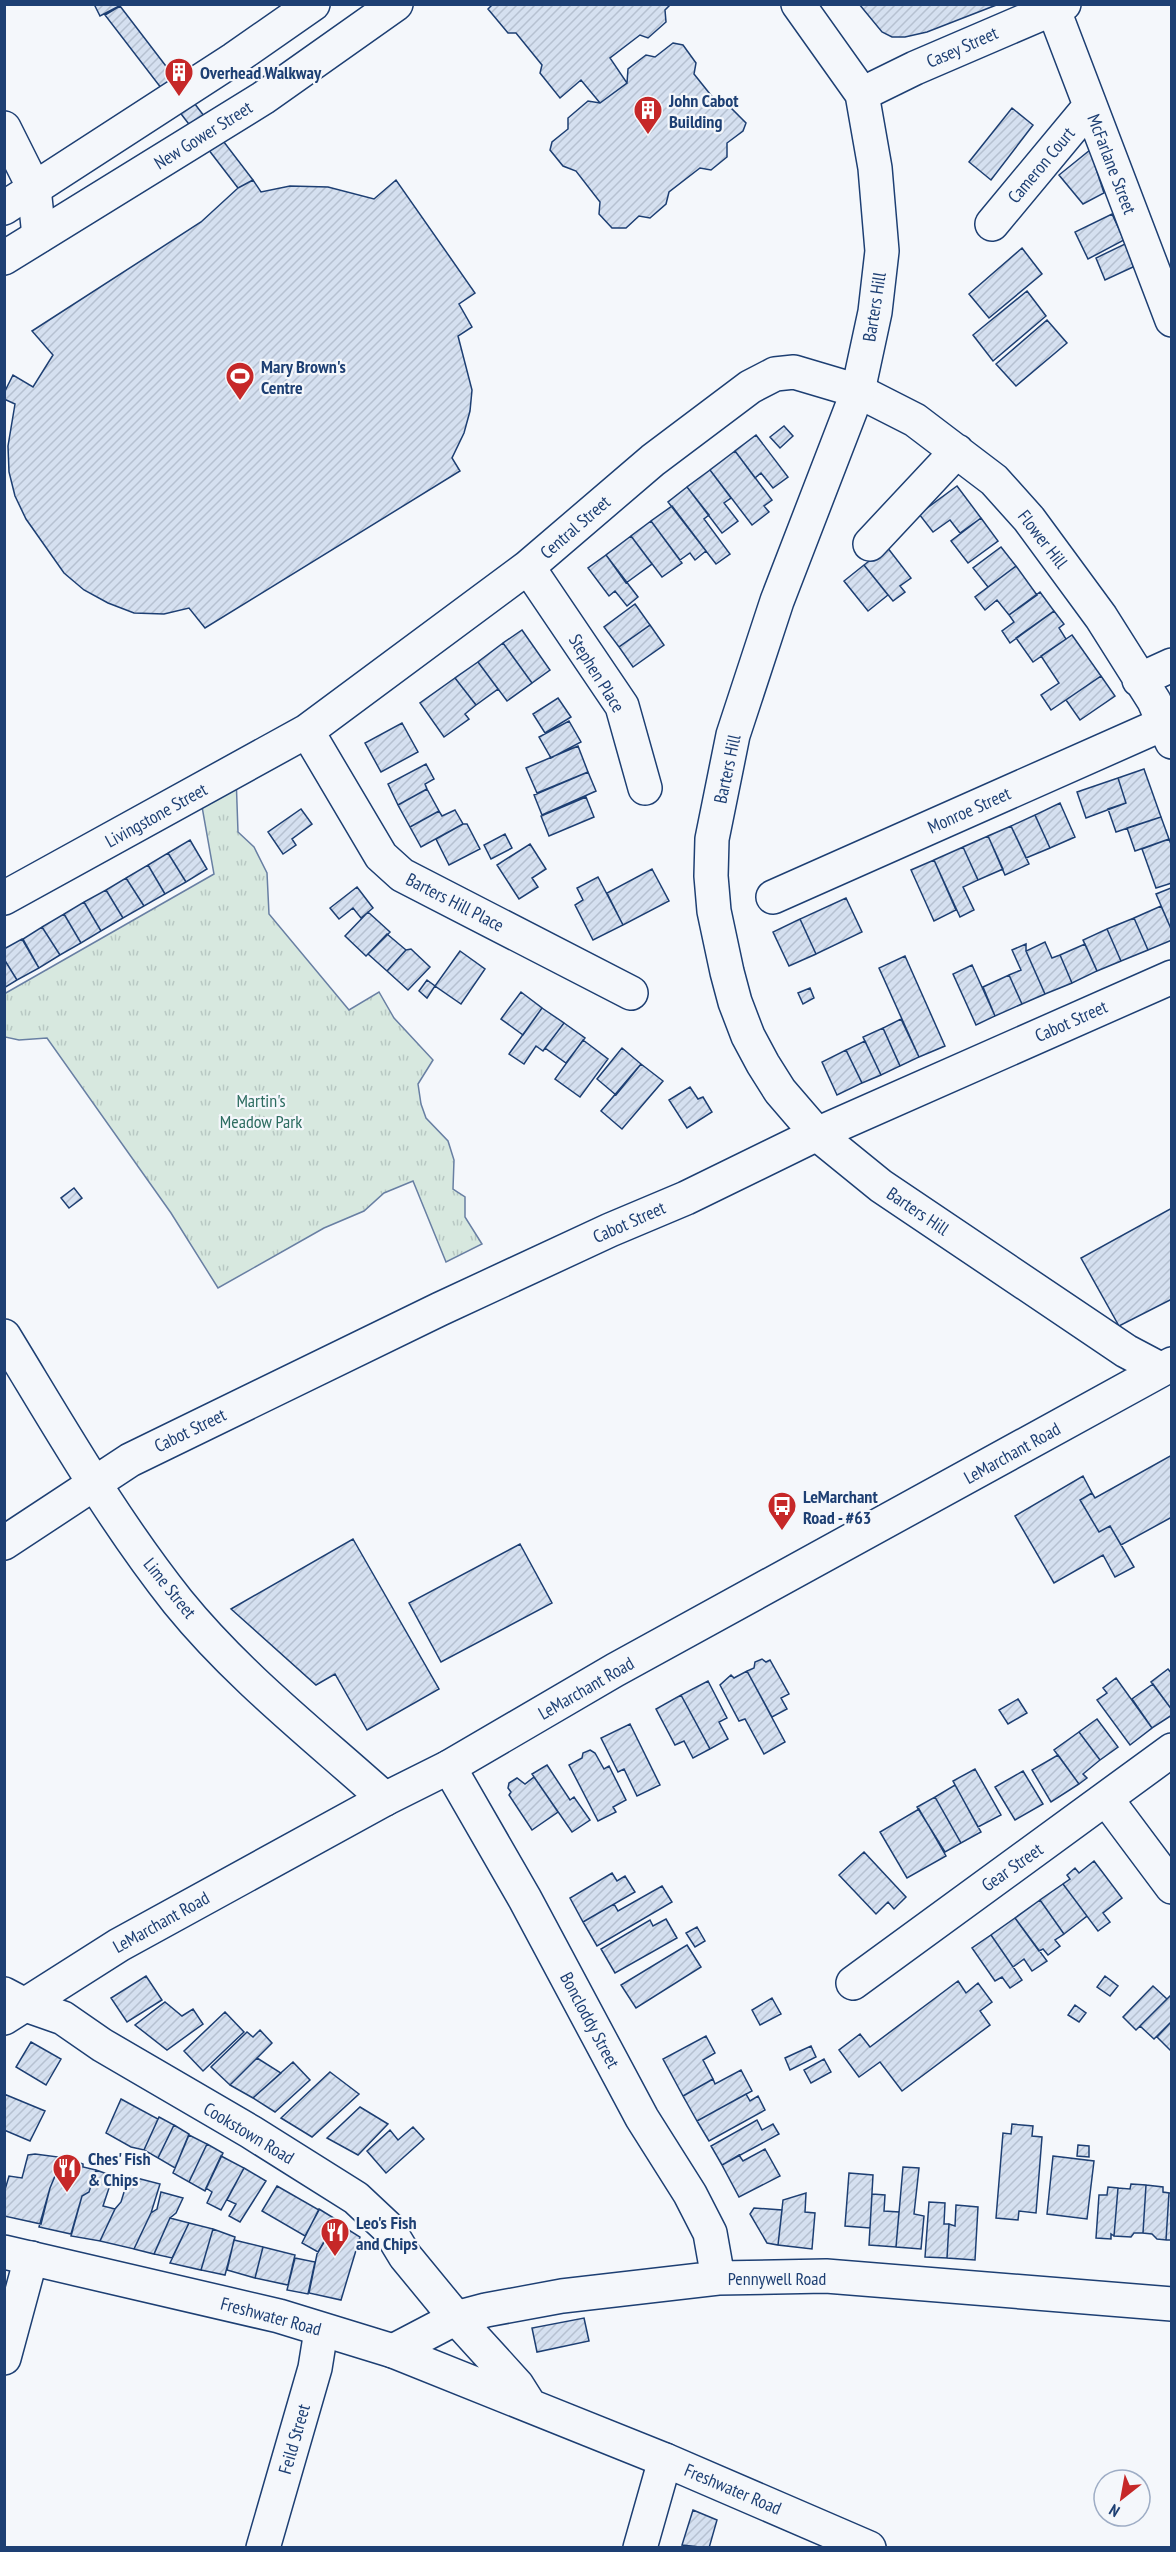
<svg xmlns="http://www.w3.org/2000/svg" width="1176" height="2552" font-family="'PT Sans Narrow',sans-serif">
	<style>
		.park { fill: url(#park-tufts); stroke: #687fa3; stroke-width: 1.5 }
		.building { fill: url(#building-hatch); stroke: #1d3f73; stroke-width: 1.5 }
		.lines { fill: none; stroke-linecap: round; stroke-linejoin: round }
		.minor-casing { stroke: #1d3f73; stroke-width: 36 }
		.major-casing { stroke: #1d3f73; stroke-width: 36 }
		.minor { stroke: #f4f7fb; stroke-width: 33 }
		.major { stroke: #f4f7fb; stroke-width: 33 }
		.labels { text-anchor: middle; dominant-baseline: central; stroke-width: 4.5; stroke-linejoin: round; paint-order: stroke }
		.street-label { font-size: 18px; fill: #1d3f73; stroke: #f4f7fb }
		.poi-label { font-size: 18px; font-weight: bold; fill: #1d3f73; stroke: #f4f7fb; text-anchor: start }
		.park-label { font-size: 18px; fill: #2c6c60; stroke: #f4f7fb }
	</style>
	<defs>
		<pattern id="park-tufts" width="24" height="20" patternUnits="userSpaceOnUse" patternTransform="scale(1.5)"><rect width="24" height="20" fill="#d7e8df"/><path d="M3 7l-1-3M5 7V3M7 7l1-3M15 17l-1-3M17 17v-4M19 17l1-3" fill="none" stroke="#b8c8c3"/></pattern>
		<pattern id="building-hatch" width="6" height="6" patternUnits="userSpaceOnUse" patternTransform="scale(1.5)"><rect width="6" height="6" fill="#d5e0f0"/><path d="M-1 1l2-2M0 6l6-6M5 7l2-2" fill="none" stroke="#b6c1d1"/></pattern>
	</defs>
	<rect width="100%" height="100%" fill="#f4f7fb"/>
	<path class="park" d="M236,775L238,832L254,847L267,873L269,914L349,1010L379,992L394,1018L433,1060L418,1084L421,1104L426,1118L448,1141L454,1160L453,1189L465,1197V1217L482,1244L446,1262L413,1181L384,1193L364,1211L324,1228L218,1288L171,1213L47,1038L19,1040L5,1037L4,994L214,874L201,801Z"/>
	<path class="building" d="M94,4H123L100,16Z
		M493,4H671L665,10L666,22L648,38L640,35L610,58L627,83L600,103L581,80L560,98L540,73L542,65L516,33H508L488,9Z
		M859,4H999L927,32L905,37H892L882,32Z
		M120,6L253,180L238,188L105,15Z
		M673,43L683,45L696,63L694,74L718,104L730,107L746,123L743,131L727,143V157L711,170L700,168L669,192L666,204L650,218L639,216L626,228H612L599,214L600,202L576,171L563,166L550,150L552,142L568,129V118L588,101L600,103L627,83L628,69L646,55L655,57Z
		M1012,108L1033,125L991,180L969,162Z
		M1090,150L1104,193L1083,204L1059,175Z
		M253,180L261,192L290,186L328,187L374,199L396,180L475,293L459,304L472,327L458,336L472,390L470,411L464,433L452,458L460,471L205,628L189,608L164,614L134,613L108,603L84,590L64,573L26,519L15,496L9,472L8,446L15,404L4,399V393L13,375L33,387L53,355L32,331L201,222L238,188Z
		M1112,214L1124,240L1088,259L1075,232Z
		M1129,242L1133,267L1105,280L1096,258Z
		M1022,248L1042,274L989,318L969,294Z
		M1027,291L1046,316L993,361L973,335Z
		M1047,320L1067,343L1016,386L996,364Z
		M784,426L793,436L780,448L770,437Z
		M756,435L788,477L773,488L761,473L755,478L735,451Z
		M735,451L772,500L764,506L769,512L752,525L710,470Z
		M710,470L731,498L724,503L738,521L722,533L687,487Z
		M957,486L981,518L960,533L950,520L933,532L919,514Z
		M687,487L709,515L704,519L730,554L716,564L668,502Z
		M672,506L706,551L695,560L690,553L680,560L651,521Z
		M981,518L998,541L968,563L951,541Z
		M651,521L682,563L662,577L631,536Z
		M631,536L652,564L626,583L606,555Z
		M887,547L911,578L900,586L905,592L893,601L864,565Z
		M1001,547L1016,566L988,587L973,568Z
		M606,555L638,597L627,606L615,591L609,596L588,568Z
		M864,565L888,595L868,611L844,581Z
		M1016,566L1037,595L1009,615L997,600L985,610L975,597Z
		M1040,592L1054,611L1010,643L1002,631L1014,622L1009,615Z
		M635,604L650,625L619,647L604,627Z
		M1054,611L1064,624L1059,628L1066,639L1033,662L1016,638Z
		M650,625L664,645L633,667L619,647Z
		M522,630L550,670L532,683L503,643Z
		M1072,635L1101,676L1051,710L1041,695L1059,683L1041,656Z
		M503,643L532,683L507,701L478,662Z
		M478,662L498,689L476,705L455,678Z
		M1101,676L1115,696L1080,720L1066,700Z
		M455,678L476,705L465,714L469,719L444,737L420,703Z
		M558,698L571,717L545,733L533,714Z
		M569,721L581,742L551,758L539,737Z
		M402,723L418,752L381,772L365,743Z
		M578,746L588,772L537,793L526,768Z
		M426,764L434,779L425,784L427,789L398,805L388,784Z
		M1144,769L1161,817L1116,832L1108,809L1126,803L1118,778Z
		M588,772L596,791L542,815L534,795Z
		M1118,778L1126,803L1086,818L1077,792Z
		M427,789L439,811L410,827L398,805Z
		M586,797L594,817L549,836L541,816Z
		M1060,803L1075,837L1050,848L1035,815Z
		M301,809L312,824L292,839L296,845L283,854L268,832Z
		M455,810L463,824L421,847L410,827L439,811L442,816Z
		M1035,815L1050,848L1026,858L1011,826Z
		M1161,817L1169,839L1135,851L1127,828Z
		M463,824H467L480,849L449,865L436,839Z
		M1011,826L1029,864L1005,875L988,836Z
		M505,834L512,848L491,859L484,845Z
		M988,836L1003,869L978,880L963,847Z
		M1169,839L1172,847V883L1156,888L1142,849Z
		M190,840L207,869L186,882L168,853Z
		M530,844L546,869L532,878L538,887L519,899L497,865Z
		M963,847L978,880L963,887L974,910L960,917L934,860Z
		M168,853L186,882L165,894L148,865Z
		M934,860L956,910L934,921L911,870Z
		M148,865L165,894L144,906L126,878Z
		M652,869L669,901L623,925L607,893Z
		M598,877L623,925L593,940L575,905L583,900L577,888Z
		M126,878L144,906L123,918L106,890Z
		M357,887L373,908L361,918L353,908L339,919L330,908Z
		M1171,888H1172V931L1156,894Z
		M106,890L123,918L101,931L84,902Z
		M846,898L862,932L816,954L800,919Z
		M84,902L101,931L81,943L64,914Z
		M1161,906L1172,931V940L1148,950L1134,918Z
		M368,912L390,932L366,956L345,936Z
		M64,914L81,943L60,955L42,927Z
		M1134,918L1148,950L1121,961L1107,929Z
		M800,919L816,954L789,966L773,932Z
		M42,927L60,955L39,968L23,939Z
		M1107,929L1121,961L1097,971L1083,940Z
		M387,934L406,950L387,971L368,954Z
		M22,939L39,968L17,980L4,959V949Z
		M1045,942L1052,958L1060,955L1072,983L1045,994L1026,951Z
		M1026,944V951L1045,994L1022,1004L1009,975L1021,970L1012,950Z
		M1085,944L1097,971L1072,983L1060,955Z
		M411,949L430,967L408,990L387,971L406,950Z
		M460,951L485,969L461,1004L435,986Z
		M905,956L945,1046L919,1057L879,968Z
		M4,959L17,980L4,988Z
		M972,965L995,1016L976,1025L953,974Z
		M1009,975L1022,1004L995,1016L983,987Z
		M427,980L435,986L427,998L419,991Z
		M810,988L814,998L803,1004L798,993Z
		M521,992L542,1008L523,1035L501,1019Z
		M542,1008L564,1023L543,1051L536,1046L524,1064L509,1054Z
		M901,1019L919,1057L900,1066L883,1028Z
		M564,1023L585,1038L566,1063L545,1048Z
		M883,1028L900,1066L881,1075L863,1037Z
		M583,1040L608,1059L580,1097L555,1079Z
		M865,1041L881,1075L862,1083L846,1050Z
		M622,1048L641,1064L616,1095L597,1079Z
		M846,1050L862,1083L837,1095L822,1062Z
		M641,1064L663,1081L622,1129L601,1111Z
		M690,1087L698,1099L703,1097L712,1112L687,1128L669,1100Z
		M74,1188L82,1198L69,1208L61,1198Z
		M1172,1208V1299L1119,1326L1081,1258Z
		M1172,1455V1517L1121,1545L1110,1526L1099,1532L1080,1500L1092,1493L1095,1498Z
		M1083,1476L1092,1493L1080,1500L1099,1532L1110,1526L1134,1567L1115,1577L1103,1555L1054,1583L1015,1516Z
		M353,1539L439,1689L367,1730L335,1674L316,1685L231,1609Z
		M520,1544L552,1603L441,1662L409,1603Z
		M762,1659L766,1662L770,1660L789,1694L781,1698L787,1709L772,1717L747,1671L754,1668L755,1662Z
		M1168,1669L1172,1674V1710L1151,1682Z
		M747,1671L785,1742L764,1754L745,1719L739,1721L720,1685L731,1675L734,1678Z
		M1116,1678L1152,1728L1130,1745L1097,1700L1107,1693L1103,1688Z
		M708,1681L727,1718L719,1722L728,1739L710,1749L681,1695Z
		M1153,1684L1172,1710V1715L1152,1728L1132,1699Z
		M681,1695L710,1749L693,1758L684,1741L675,1745L656,1709Z
		M1018,1699L1027,1713L1008,1724L999,1710Z
		M1097,1719L1118,1747L1100,1760L1079,1732Z
		M630,1724L660,1785L637,1796L624,1769L618,1772L601,1738Z
		M1079,1732L1100,1760L1083,1774L1087,1778L1079,1784L1054,1750Z
		M590,1750L595,1753L604,1769L609,1766L626,1800L613,1807L616,1812L598,1821L569,1765L582,1758L583,1753Z
		M1058,1755L1079,1784L1051,1802L1032,1770Z
		M547,1765L570,1800L574,1797L590,1820L572,1832L532,1774Z
		M975,1769L1001,1815L978,1827L953,1781Z
		M1023,1771L1043,1804L1015,1820L995,1787Z
		M534,1777L558,1812L532,1830L509,1795L511,1792L508,1788L509,1783L517,1778L525,1784Z
		M955,1785L981,1832L961,1843L935,1797Z
		M935,1797L961,1843L945,1852L917,1807Z
		M919,1809L946,1856L907,1878L880,1832Z
		M864,1852L906,1897L894,1909L888,1902L876,1914L839,1875Z
		M1094,1861L1122,1898L1103,1913L1110,1922L1098,1931L1063,1884L1070,1879L1067,1875L1075,1868L1079,1873Z
		M612,1873L617,1881L625,1876L635,1892L583,1922L570,1898Z
		M1063,1884L1087,1916L1064,1934L1040,1900Z
		M662,1886L672,1902L597,1946L583,1922L614,1904L618,1911Z
		M1040,1900L1064,1934L1055,1940L1060,1946L1048,1955L1043,1949L1039,1951L1015,1918Z
		M1015,1918L1047,1961L1032,1971L1024,1959L1013,1967L991,1935Z
		M666,1919L677,1938L615,1973L601,1949L650,1920L653,1926Z
		M697,1927L705,1941L695,1947L686,1933Z
		M991,1935L1022,1980L1010,1988L1002,1977L995,1981L972,1948Z
		M687,1945L701,1967L636,2008L621,1985Z
		M146,1976L162,2000L127,2022L111,1998Z
		M1105,1976L1118,1986L1110,1996L1097,1987Z
		M958,1981L966,1993L978,1983L992,2002L980,2011L990,2025L902,2091L880,2062L859,2077L839,2050L860,2034L870,2047Z
		M1153,1986L1167,1999L1136,2030L1123,2017Z
		M1171,1995L1172,2021L1154,2039L1140,2026Z
		M772,1998L781,2014L760,2025L752,2010Z
		M165,2002L182,2016L193,2009L203,2024L167,2050L135,2025Z
		M1075,2005L1086,2013L1079,2022L1068,2015Z
		M225,2012L244,2032L203,2071L184,2051Z
		M1172,2021V2048L1170,2050L1157,2037Z
		M260,2030L272,2043L230,2085L211,2067L247,2032L253,2037Z
		M706,2036L715,2053L703,2060L713,2079L683,2096L663,2059Z
		M31,2042L61,2059L46,2085L16,2067Z
		M811,2046L816,2057L790,2070L785,2058Z
		M257,2058L281,2073L253,2098L230,2085Z
		M824,2059L831,2072L811,2083L804,2070Z
		M293,2062L310,2080L275,2112L253,2098Z
		M741,2070L752,2091L697,2121L683,2096L713,2079L715,2084Z
		M330,2072L359,2094L312,2137L281,2118Z
		M4,2094L45,2111L30,2141L4,2130Z
		M746,2094L750,2101L758,2096L765,2110L709,2141L697,2121Z
		M121,2099L158,2119L144,2150L131,2147L106,2133Z
		M360,2107L388,2124L358,2155L327,2138Z
		M159,2117L174,2125L158,2158L144,2150Z
		M757,2120L762,2130L773,2124L779,2134L722,2165L711,2146Z
		M1012,2124L1033,2126L1032,2136L1042,2137L1036,2213L1019,2211L1018,2220L996,2218L1003,2133L1011,2134Z
		M174,2125L189,2134L175,2168L158,2158Z
		M413,2127L424,2139L386,2173L367,2151L390,2130L398,2140Z
		M189,2135L207,2144L189,2182L173,2173Z
		M207,2144L223,2153L205,2191L189,2182Z
		M1078,2145L1089,2146V2157L1077,2156Z
		M765,2149L780,2176L739,2197L722,2165L739,2155L743,2161Z
		M35,2154L66,2158L62,2168L58,2169L50,2188L41,2224L4,2216V2193L9,2176L22,2178L28,2155Z
		M221,2156L244,2168L221,2210L207,2203L212,2192L206,2188Z
		M1053,2156L1094,2161L1087,2219L1047,2214Z
		M66,2158L83,2164V2167L96,2170L89,2192L82,2196L71,2234L39,2227L50,2188L58,2169L62,2168Z
		M903,2167L919,2168L914,2214L924,2216L921,2249L896,2247Z
		M244,2168L266,2181L240,2222L229,2216L236,2204L227,2200Z
		M96,2170L113,2176L103,2206L115,2209L100,2241L71,2236L82,2196L89,2192Z
		M849,2173L873,2175L870,2228L845,2226Z
		M129,2176L160,2184L151,2213L134,2249L100,2241L115,2209L121,2202Z
		M1131,2184L1146,2185L1143,2233H1134L1131,2237L1114,2236L1118,2188L1130,2189Z
		M1146,2185L1163,2187V2192L1169,2193L1166,2240L1157,2239L1152,2234L1143,2233Z
		M277,2186L319,2210L305,2236L262,2211Z
		M1108,2187L1118,2188L1114,2236L1111,2234V2239L1096,2238L1099,2195H1107Z
		M161,2192L183,2198L176,2213L170,2218L154,2254L134,2249L151,2213L157,2209Z
		M806,2193L805,2212L815,2213L812,2249L778,2245L783,2200Z
		M1169,2193H1172V2240H1166Z
		M872,2194L885,2195L884,2211L899,2212L896,2247L869,2245Z
		M929,2202L945,2203L944,2224H949L947,2258L925,2257Z
		M956,2205L978,2207L975,2260L947,2258L949,2224L955,2226Z
		M754,2208L782,2210L778,2245L767,2243L750,2214Z
		M319,2209L337,2220L318,2252L302,2243Z
		M170,2218L189,2223L172,2258L154,2254Z
		M336,2222L360,2237L341,2300L309,2293L317,2254Z
		M189,2223L213,2229L201,2270L170,2263Z
		M213,2229L235,2237L225,2275L201,2270Z
		M234,2240L263,2247L255,2278L227,2270Z
		M263,2247L295,2255L288,2285L255,2278Z
		M295,2258L315,2262L308,2294L287,2290Z
		M584,2318L589,2341L537,2352L532,2328Z
		M693,2510L717,2520L709,2548L682,2545Z"/>
	<g class="lines">
		<g class="minor-casing">
			<path id="minor" d="M1053,8L1172,320
				M862,94L915,68L1064,4
				M4,128L34,188L39,236
				M992,224L1090,106
				M870,544L957,451
				M528,567L622,706L645,788
				M1139,680L1172,665
				M307,731L381,856L402,875L631,993
				M773,897L1165,723
				M4,898L307,731L528,567L653,460L750,387L775,374L794,372L858,391L915,420L994,480L1029,519L1101,617L1154,701L1172,742
				M4,1336C59,1426 112,1519 178,1602C238,1676 315,1736 385,1799
				M4,1543L130,1460L440,1309L610,1230L686,1198L817,1134L1172,977
				M449,1767L525,1899L642,2118L690,2194L710,2233L718,2278
				M1107,1800L1172,1887
				M853,1983L1172,1750
				M4,1994L23,2004
				M393,2351L456,2318L486,2310L562,2296L718,2278L826,2276L1172,2304
				M4,2358L31,2258
				M263,2548L315,2368L321,2331
				M640,2548L665,2460"/>
		</g>
		<g class="major-casing">
			<path id="major" d="M798,4L862,94L875,168L882,251L875,312L858,391L777,601L733,735L712,839L711,876L714,911L727,972L735,1002L748,1036L763,1064L780,1091L817,1134L881,1186L1126,1351L1160,1369
				M4,208L234,59L313,4
				M4,258L263,98L396,4
				M23,2004L63,2018L102,2045L251,2132L356,2198L388,2228L405,2256L456,2318L517,2385L529,2404
				M4,2018L119,1945L385,1799L449,1767L615,1670L1172,1364
				M4,2252L279,2316L393,2351L665,2460L869,2548"/>
		</g>
		<use href="#minor" class="minor"/>
		<use href="#major" class="major"/>
	</g>
	<defs>
		<g id="building-pin" transform="scale(1.5)"><path d="M0 17L-7.5 6A9.5 9.5 0 1 1 7.5 6Z" fill="#c62828" stroke="#f4f7fb"/><path d="M-4-6H4V6H1V3H-1V6H-4ZM-2.5-4.3h1.7v1.8h-1.7ZM.8-4.3h1.7v1.8H.8ZM-2.5-1h1.7V.8h-1.7ZM.8-1h1.7V.8H.8Z" fill="#fff"/></g>
		<g id="stadium-pin" transform="scale(1.5)"><path d="M0 17L-7.5 6A9.5 9.5 0 1 1 7.5 6Z" fill="#c62828" stroke="#f4f7fb"/><path d="M0-5a6.5 5 0 1 0 0 10a6.5 5 0 1 0 0-10ZM-3.5-1.8h7v3.6h-7Z" fill="#fff"/></g>
		<g id="bus-pin" transform="scale(1.5)"><path d="M0 17L-7.5 6A9.5 9.5 0 1 1 7.5 6Z" fill="#c62828" stroke="#f4f7fb"/><path d="M-5-6H5V4H4V6H2V4H-2V6H-4V4H-5ZM-3.5-4V0h7V-4ZM-3.5 1.2v1.5H-2V1.2ZM2 1.2v1.5H3.5V1.2Z" fill="#fff"/></g>
		<g id="restaurant-pin" transform="scale(1.5)"><path d="M0 17L-7.5 6A9.5 9.5 0 1 1 7.5 6Z" fill="#c62828" stroke="#f4f7fb"/><path d="M-5-6h1v4h1v-4h1v4h1v-4h1v5L-1.5 .5V6h-2V.5L-5-1ZM5-6V6H3V1.5H1.5Q1.5-4 5-6Z" fill="#fff"/></g>
	</defs>
	<g fill-rule="evenodd">
		<use href="#building-pin" x="179" y="72"/>
		<use href="#building-pin" x="648" y="110"/>
		<use href="#stadium-pin" x="240" y="376"/>
		<use href="#bus-pin" x="782" y="1506"/>
		<use href="#restaurant-pin" x="67" y="2168"/>
		<use href="#restaurant-pin" x="335" y="2232"/>
	</g>
	<g class="labels">
		<g class="street-label">
			<text transform="translate(962 47) rotate(-24)">Casey Street</text>
			<text transform="translate(203 135) rotate(-32)">New Gower Street</text>
			<text transform="translate(1112 164) rotate(69)">McFarlane Street</text>
			<text transform="translate(1041 165) rotate(-50)">Cameron Court</text>
			<text transform="translate(874 307) rotate(-81)">Barters Hill</text>
			<text transform="translate(575 527) rotate(-41)">Central Street</text>
			<text transform="translate(1043 539) rotate(52)">Flower Hill</text>
			<text transform="translate(597 673) rotate(58)">Stephen Place</text>
			<text transform="translate(727 769) rotate(-78)">Barters Hill</text>
			<text transform="translate(969 810) rotate(-24)">Monroe Street</text>
			<text transform="translate(156 815) rotate(-29)">Livingstone Street</text>
			<text transform="translate(455 902) rotate(27)">Barters Hill Place</text>
			<text transform="translate(1071 1021) rotate(-24)">Cabot Street</text>
			<text transform="translate(918 1211) rotate(34)">Barters Hill</text>
			<text transform="translate(629 1222) rotate(-24)">Cabot Street</text>
			<text transform="translate(190 1430) rotate(-26)">Cabot Street</text>
			<text transform="translate(1012 1453) rotate(-29)">LeMarchant Road</text>
			<text transform="translate(170 1588) rotate(51)">Lime Street</text>
			<text transform="translate(586 1688) rotate(-30)">LeMarchant Road</text>
			<text transform="translate(1012 1867) rotate(-35)">Gear Street</text>
			<text transform="translate(161 1922) rotate(-29)">LeMarchant Road</text>
			<text transform="translate(590 2020) rotate(62)">Boncloddy Street</text>
			<text transform="translate(249 2133) rotate(31)">Cookstown Road</text>
			<text x="777" y="2278">Pennywell Road</text>
			<text transform="translate(271 2316) rotate(15)">Freshwater Road</text>
			<text transform="translate(294 2439) rotate(-74)">Feild Street</text>
			<text transform="translate(733 2489) rotate(23)">Freshwater Road</text>
		</g>
		<g class="poi-label">
			<text x="200" y="72">Overhead Walkway</text>
			<text x="669" y="100">John Cabot<tspan x="669" dy="21">Building</tspan></text>
			<text x="261" y="366">Mary Brown's<tspan x="261" dy="21">Centre</tspan></text>
			<text x="803" y="1496">LeMarchant<tspan x="803" dy="21">Road - #63</tspan></text>
			<text x="88" y="2158">Ches' Fish<tspan x="88" dy="21">&amp; Chips</tspan></text>
			<text x="356" y="2222">Leo's Fish<tspan x="356" dy="21">and Chips</tspan></text>
		</g>
		<g class="park-label">
			<text x="261" y="1100">Martin's<tspan x="261" dy="21">Meadow Park</tspan></text>
		</g>
	</g>
	<rect width="1176" height="2552" fill="none" stroke="#1d3f73" stroke-width="12"/>
	<g transform="translate(1122 2498) rotate(211)"><circle r="28" fill="#f4f7fb" stroke="#9eadc5" stroke-width="1.5"/>
	<path d="M0-4.5L10 22L0 15L-10 22Z" fill="#c62828"/>
	<text y="-9" font-size="16" font-weight="bold" text-anchor="middle" fill="#1d3f73">N</text>
	</g>
</svg>
